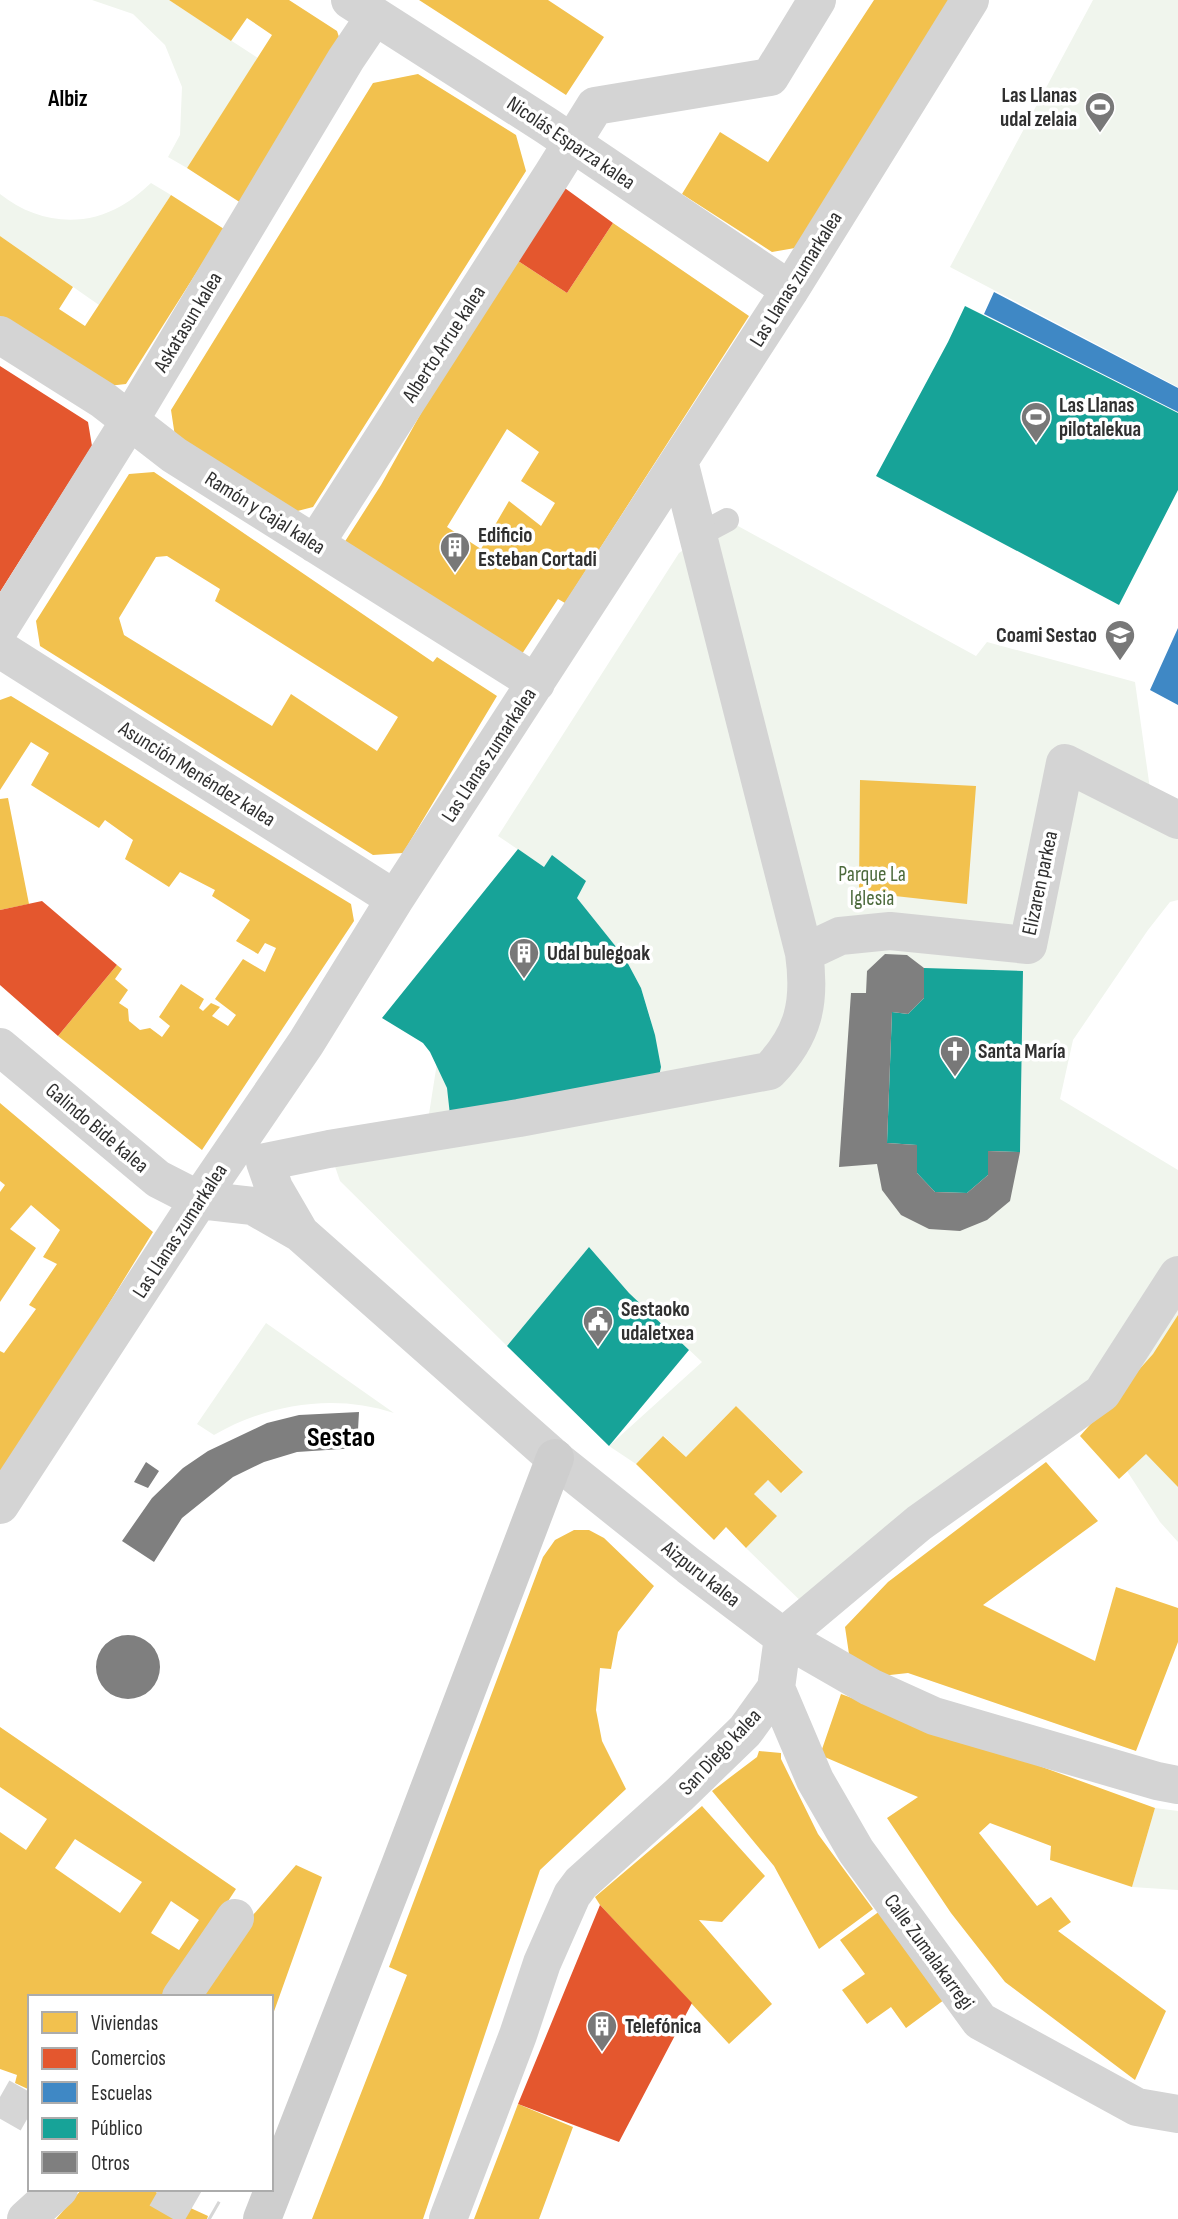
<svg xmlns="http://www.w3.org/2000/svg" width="1178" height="2219" font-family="'Sofia Sans Condensed',sans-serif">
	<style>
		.green { fill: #f0f5ed }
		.homes { fill: #f2c14e; fill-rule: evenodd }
		.shops { fill: #e4572e }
		.schools { fill: #3f88c5 }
		.public { fill: #17a398 }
		.building { fill: #7f7f7f }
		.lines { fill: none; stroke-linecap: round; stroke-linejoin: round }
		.secondary-tunnel { stroke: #d6d6d6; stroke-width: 38; stroke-dasharray: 38 19; stroke-linecap: butt }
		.lane { stroke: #d4d4d4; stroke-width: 24 }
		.street { stroke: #d4d4d4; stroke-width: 38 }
		.secondary { stroke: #cecece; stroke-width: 38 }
		.labels { text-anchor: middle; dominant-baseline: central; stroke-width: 7; stroke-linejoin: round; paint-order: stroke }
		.poi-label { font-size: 21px; font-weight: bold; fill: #303030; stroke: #fff; text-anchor: start }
		.street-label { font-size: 21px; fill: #303030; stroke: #fff }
		.park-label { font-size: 21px; fill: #4d6b3d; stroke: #fff }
		.neighbourhood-label { font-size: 23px; font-weight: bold; fill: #000; stroke: #fff }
		.district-label { font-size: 28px; font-weight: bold; fill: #000; stroke: #fff }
	</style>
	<rect width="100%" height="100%" fill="#fff"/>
	<path class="green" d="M92,0H169L258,58L187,168L168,157L180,135L182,87L165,45L133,14Z
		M1093,0H1178V387L950,267Z
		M151,183L171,195L99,305L0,236V194C35,222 81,229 121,206C132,200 142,191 151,183Z
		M727,520L976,656L987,642L1135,682L1150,789L1178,804V900L1170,902L1148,930L1073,1040L1060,1099L1178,1170V1542L1160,1522L1085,1406L812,1612L746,1548L776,1516L754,1494L768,1480L782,1493L803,1471L736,1406L686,1457L664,1436L636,1464L609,1446L702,1362L629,1293L589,1247L507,1346L340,1181L329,1149L426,1133L437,1063L447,1088L450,1104L659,1059L650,1017L641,988L625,958L577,898L552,856L544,867L498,836L679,553Z
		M266,1323L394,1413C334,1393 268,1404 214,1435L197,1424Z
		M1155,1808L1178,1811V1890L1132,1887Z"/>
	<path class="homes" d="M169,0H289L337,31L342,46L241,203L187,168L272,35L247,18L231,41Z
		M419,0H548L604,37L566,95Z
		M874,0H953L795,248L772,252L682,194L720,132L768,162Z
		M418,74L516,135L526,171L313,507L282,515L176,443L171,410L373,83Z
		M171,195L224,229L126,384L108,386L0,316V236L73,287L59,309L85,326Z
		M613,223L749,316L565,603L558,599L520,657L344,543L381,485L509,255L567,293ZM507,429L539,452L521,481L555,503L541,526L509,501L481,549L447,527Z
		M154,472L433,662L437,657L497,696L403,853L373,855L40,646L36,621L129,474ZM167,556L220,589L215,601L398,717L377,751L291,694L272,726L124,635L119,618L156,557Z
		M11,696L351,904L354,921L202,1150L58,1036L117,965L122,969L115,979L128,990L119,1003L128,1009L129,1021L140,1030L150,1028L162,1037L170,1026L159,1017L181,984L204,999L199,1008L203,1011L211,1003L220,1007L212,1016L228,1026L236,1015L215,999L243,959L265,972L276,948L265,943L258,954L236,941L250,920L212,896L215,890L180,872L169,887L125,859L133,840L105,820L99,828L31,785L49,753L31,742L0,790V700Z
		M860,780L976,786L967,904L859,892Z
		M8,798L29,904L0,910V799Z
		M0,1103L153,1232L86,1341L0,1474V1351L4,1353L36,1309L29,1305L57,1264L43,1257L60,1230L31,1205L10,1229L36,1248L0,1302V1192L5,1185L0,1181Z
		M1178,1315V1487L1146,1454L1119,1479L1080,1436L1153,1354Z
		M736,1406L803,1472L781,1493L768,1480L754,1494L777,1516L746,1548L726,1527L714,1540L636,1464L663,1436L686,1457Z
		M1046,1462L1098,1521L983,1605L1095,1661L1116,1587L1178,1608V1642L1136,1751L908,1673L881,1676L849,1654L845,1627L888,1582Z
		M574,1530H589L604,1538L654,1586L618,1632L611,1669L600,1668L596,1710L602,1741L626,1789L540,1870L423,2219H312L407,1975L389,1967L543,1557L555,1540Z
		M841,1694L1155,1808L1132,1887L1050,1860L1051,1846L990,1823L979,1833L1037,1906L1051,1897L1071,1922L1058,1931L1166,2011L1135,2080L1005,1982L951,1913L887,1818L918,1797L820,1755Z
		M0,1727L236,1889L165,1997H30V2090L15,2083L17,2075L0,2069V1832L26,1850L47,1819L0,1787ZM75,1839L142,1882L120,1913L55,1868ZM171,1901L199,1920L179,1950L151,1933Z
		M759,1751L781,1753V1759L818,1834L873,1909L819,1949L774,1866L712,1791L757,1757Z
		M702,1806L765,1876L722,1922L699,1920L772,2004L729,2044L600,1905L595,1897Z
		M296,1865L322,1877L272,2017L271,1997H200L235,1936Z
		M884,1908L948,1997L906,2028L891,2007L867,2024L842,1990L865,1974L840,1940Z
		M518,2104L573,2127L539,2219H474Z
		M82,2189H149L208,2216L207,2219H56Z"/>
	<path class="shops" d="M562,186L613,223L567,293L509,255Z
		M0,366L88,422L92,446L0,592Z
		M42,901L117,965L58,1036L0,985V910Z
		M600,1905L692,2003L619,2142L518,2104Z"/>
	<path class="schools" d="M994,292L1178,388V412L984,314Z
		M1178,628V705L1150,690Z"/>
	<path class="public" d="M965,306L1178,413V490L1119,605L876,476L948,342Z
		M518,849L544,867L552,855L586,881L577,898L625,958L641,988L655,1035L661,1067L659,1076L450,1115L447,1088L430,1052L423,1043L382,1018Z
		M924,968L1023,971L1020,1152L988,1151V1175L967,1193L935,1192L917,1173V1145L887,1143L892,1012L908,1014L924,998Z
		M589,1247L629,1293L689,1350L609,1446L507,1346Z"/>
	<path class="building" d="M885,954L907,955L924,968V998L908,1014L892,1012L887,1143L917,1145V1173L935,1192L967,1193L988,1175V1151L1020,1152L1010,1201L987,1220L960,1231L929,1229L901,1215L882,1190L877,1164L839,1167L851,993H866L867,971Z
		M359,1412L357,1448L297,1452L264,1462L233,1477L182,1518L154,1562L122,1541L152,1498L183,1468L208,1451L267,1423L299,1415Z
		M146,1462L159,1471L148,1488L134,1482Z
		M96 1667a32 32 0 1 1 64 0a32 32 0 1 1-64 0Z"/>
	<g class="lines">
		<path class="secondary-tunnel" d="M0,2097L30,2114
			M159,2189L211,2219"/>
		<path class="lane" d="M697,536L727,520"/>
		<path class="street" d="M350,0L547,126L790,290
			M0,335L103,400L174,455L536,683
			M315,544L552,175L595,106L770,77L817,0
			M0,628L130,420L346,59L375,16
			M0,649L395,899
			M804,953L840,936L890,931L1028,945L1065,763L1178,820
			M0,1047L158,1179L199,1200L253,1206L300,1233L559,1462L689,1566L783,1637L870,1687L934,1716L1157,1781L1178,1785
			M299,1231L274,1188L265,1162L329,1149L519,1118L769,1071C804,1035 811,1002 804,953L679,461
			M0,1505L199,1200L306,1043L395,899L790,290L970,0
			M776,1688L815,1780L856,1851L980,2021L1137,2107L1178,2114
			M181,1997L235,1918
			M26,2219L59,2189
			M448,2219L518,2035L542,1963L572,1895L581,1883L679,1795L745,1731L776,1688L783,1637L919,1523L1102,1393L1178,1275"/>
		<path class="secondary" d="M262,2219L399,1868L555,1458"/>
	</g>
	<defs>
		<g id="stadium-pin" transform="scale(1.575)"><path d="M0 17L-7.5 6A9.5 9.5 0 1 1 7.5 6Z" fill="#787878" stroke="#fff"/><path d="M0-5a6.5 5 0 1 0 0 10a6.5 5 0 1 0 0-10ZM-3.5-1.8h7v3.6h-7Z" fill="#fff"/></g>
		<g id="building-pin" transform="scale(1.575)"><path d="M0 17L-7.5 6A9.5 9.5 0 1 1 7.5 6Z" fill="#787878" stroke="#fff"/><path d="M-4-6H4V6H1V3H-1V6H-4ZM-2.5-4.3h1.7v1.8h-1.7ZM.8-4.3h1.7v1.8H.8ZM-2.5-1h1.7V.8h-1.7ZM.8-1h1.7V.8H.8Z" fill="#fff"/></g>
		<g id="school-pin" transform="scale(1.575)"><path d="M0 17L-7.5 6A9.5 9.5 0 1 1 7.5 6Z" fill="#787878" stroke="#fff"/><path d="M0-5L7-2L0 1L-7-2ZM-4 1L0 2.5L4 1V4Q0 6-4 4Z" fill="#fff"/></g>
		<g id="church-pin" transform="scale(1.575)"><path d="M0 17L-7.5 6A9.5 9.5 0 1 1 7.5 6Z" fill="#787878" stroke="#fff"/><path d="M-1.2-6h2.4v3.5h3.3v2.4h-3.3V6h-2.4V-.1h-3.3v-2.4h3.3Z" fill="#fff"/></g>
		<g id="civic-pin" transform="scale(1.575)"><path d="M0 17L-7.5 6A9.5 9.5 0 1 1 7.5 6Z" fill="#787878" stroke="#fff"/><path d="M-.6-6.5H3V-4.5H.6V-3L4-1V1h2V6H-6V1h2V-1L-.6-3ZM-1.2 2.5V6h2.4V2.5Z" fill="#fff"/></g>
	</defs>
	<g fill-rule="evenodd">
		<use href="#stadium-pin" x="1100" y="107"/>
		<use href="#stadium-pin" x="1036" y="417"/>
		<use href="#building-pin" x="455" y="547"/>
		<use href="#school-pin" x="1120" y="635"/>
		<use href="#building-pin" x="524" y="953"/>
		<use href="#church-pin" x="955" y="1051"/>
		<use href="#civic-pin" x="598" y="1321"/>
		<use href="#building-pin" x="602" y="2026"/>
	</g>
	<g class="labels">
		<g class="poi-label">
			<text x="1077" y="95" text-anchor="end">Las Llanas<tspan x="1077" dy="24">udal zelaia</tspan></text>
			<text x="1059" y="405">Las Llanas<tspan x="1059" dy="24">pilotalekua</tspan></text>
			<text x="478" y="535">Edificio<tspan x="478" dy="24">Esteban Cortadi</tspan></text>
			<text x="1097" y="635" text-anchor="end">Coami Sestao</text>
			<text x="547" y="953">Udal bulegoak</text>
			<text x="978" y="1051">Santa María</text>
			<text x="621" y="1309">Sestaoko<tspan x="621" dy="24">udaletxea</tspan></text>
			<text x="625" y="2026">Telefónica</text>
		</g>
		<g class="street-label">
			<text transform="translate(571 143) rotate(34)">Nicolás Esparza kalea</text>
			<text transform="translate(796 279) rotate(-58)">Las Llanas zumarkalea</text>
			<text transform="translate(188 322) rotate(-59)">Askatasun kalea</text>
			<text transform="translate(444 344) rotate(-57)">Alberto Arrue kalea</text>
			<text transform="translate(265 513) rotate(32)">Ramón y Cajal kalea</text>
			<text transform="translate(489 755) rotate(-57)">Las Llanas zumarkalea</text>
			<text transform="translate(197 774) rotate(32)">Asunción Menéndez kalea</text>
			<text transform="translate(1040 883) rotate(-78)">Elizaren parkea</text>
			<text transform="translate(97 1128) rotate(40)">Galindo Bide kalea</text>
			<text transform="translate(180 1231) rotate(-57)">Las Llanas zumarkalea</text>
			<text transform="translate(701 1574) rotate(38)">Aizpuru kalea</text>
			<text transform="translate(720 1752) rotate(-47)">San Diego kalea</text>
			<text transform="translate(929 1952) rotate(54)">Calle Zumalakarregi</text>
		</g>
		<g class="park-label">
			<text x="872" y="874">Parque La<tspan x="872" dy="24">Iglesia</tspan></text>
		</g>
		<g class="neighbourhood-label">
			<text x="68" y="99">Albiz</text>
		</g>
		<g class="district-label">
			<text x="341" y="1437">Sestao</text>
		</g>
	</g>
	<rect x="28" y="1995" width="245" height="196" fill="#ffffff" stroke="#acacac" stroke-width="2"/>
	<rect x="42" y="2012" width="35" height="21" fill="#f2c14e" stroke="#acacac" stroke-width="2"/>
	<text x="91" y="2030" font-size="21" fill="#303030">Viviendas</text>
	<rect x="42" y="2048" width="35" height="21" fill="#e4572e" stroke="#acacac" stroke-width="2"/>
	<text x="91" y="2065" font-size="21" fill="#303030">Comercios</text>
	<rect x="42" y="2082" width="35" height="21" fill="#3f88c5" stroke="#acacac" stroke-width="2"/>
	<text x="91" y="2100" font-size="21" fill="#303030">Escuelas</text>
	<rect x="42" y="2118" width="35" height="21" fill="#17a398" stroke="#acacac" stroke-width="2"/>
	<text x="91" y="2135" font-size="21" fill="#303030">Público</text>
	<rect x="42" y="2152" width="35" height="21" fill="#7f7f7f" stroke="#acacac" stroke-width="2"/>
	<text x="91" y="2170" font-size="21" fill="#303030">Otros</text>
</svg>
